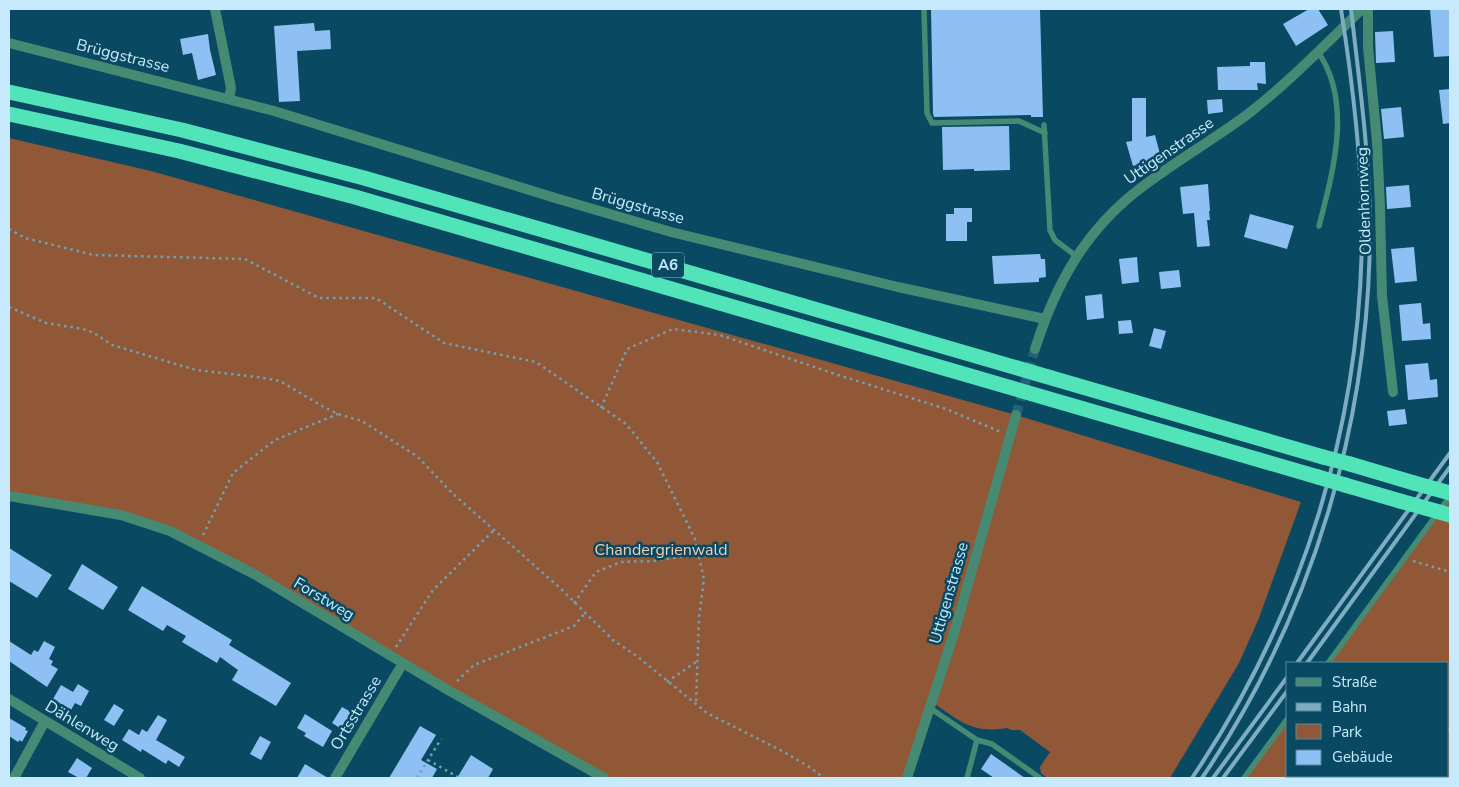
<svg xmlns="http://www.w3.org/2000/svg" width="1459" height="787" font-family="'Nunito Sans',sans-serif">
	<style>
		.green { fill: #905837 }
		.building { fill: #8fc0f3 }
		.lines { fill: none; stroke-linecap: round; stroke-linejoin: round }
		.street-tunnel { stroke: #256178; stroke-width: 10; stroke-dasharray: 10 5; stroke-linecap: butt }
		.path { stroke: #70a1b6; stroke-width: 2.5; stroke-dasharray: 2.5 4; stroke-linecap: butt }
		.lane { stroke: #468a74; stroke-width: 5.5 }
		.street { stroke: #468a74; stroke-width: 10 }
		.highway { stroke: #52e4b9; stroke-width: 15 }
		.rail { stroke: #7eadc1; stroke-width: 4 }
		.highway-bridge { stroke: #52e4b9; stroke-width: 15 }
		.labels { text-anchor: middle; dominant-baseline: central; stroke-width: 5; stroke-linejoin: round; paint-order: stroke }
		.shield { fill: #094961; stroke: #8dbace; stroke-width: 1 }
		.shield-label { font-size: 15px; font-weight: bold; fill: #c6eafc }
		.street-label { font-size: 16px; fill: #c6eafc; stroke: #094961 }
		.park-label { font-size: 16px; fill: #f6ccb5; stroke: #094961 }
	</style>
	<rect width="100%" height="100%" fill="#094961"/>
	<path class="green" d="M9,138L151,171L1016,415L1301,502L1259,618L1239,663L1170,778H1047L1041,773L1040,767L1050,752L1020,730H1011L1007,728C972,734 960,721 932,702L907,778H604L216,554L121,515L9,496Z
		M1450,496V778H1244L1288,718V776H1448V663H1328Z"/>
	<path class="building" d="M931,9H1040L1043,117H1031V115L934,117L933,114Z
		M1309,9H1318L1328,25L1296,46L1283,24Z
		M1430,9H1450V56L1434,57Z
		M314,23L315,31L330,30L331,49L297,51L300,101L279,102L274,26Z
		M1393,31L1395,62L1376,63L1375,32Z
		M208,34L210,50L216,75L198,80L192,53L183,55L180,39Z
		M1250,62H1265L1266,84L1257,83L1258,90H1218L1217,67L1250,66Z
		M1450,89V123L1443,124L1439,90Z
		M1132,98H1146V137L1155,135L1161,158L1133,166L1126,142L1132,141Z
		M1222,99L1223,112L1208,114L1207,100Z
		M1401,107L1404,137L1384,139L1381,109Z
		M1009,126L1010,170L974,171V169L943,170L942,127Z
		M1208,184L1210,211H1209L1210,220H1207L1210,246L1197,247L1194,213L1183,214L1180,187Z
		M1409,185L1411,207L1387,209L1386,187Z
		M954,208H972V222H967V241H946V214H954Z
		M1250,214L1294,226L1287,249L1244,237Z
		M1414,247L1417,281L1395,283L1391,249Z
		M1040,254L1041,259H1045L1046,277L1039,278V282L994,284L992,256Z
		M1137,257L1139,282L1122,284L1119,259Z
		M1179,270L1181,287L1161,289L1159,272Z
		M1102,294L1104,318L1087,320L1085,296Z
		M1421,303L1423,324L1430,323L1431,339L1402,341L1399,305Z
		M1131,320L1133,333L1119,334L1118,321Z
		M1154,328L1166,331L1161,349L1149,346Z
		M1428,363L1430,380L1437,379L1438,397L1408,400L1405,365Z
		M1405,409L1407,424L1389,426L1387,411Z
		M9,548L52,575L37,598L9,581Z
		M82,564L118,587L103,610L68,589Z
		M142,586L232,640L229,645L291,683L276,706L232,680L238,670L220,657L217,663L182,642L186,636L167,625L163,631L128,610Z
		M9,641L31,655L34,650L38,652L44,641L55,647L49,659L53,661L51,665L58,669L47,687L9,661Z
		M78,684L89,691L81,706L75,703L71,710L53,699L61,685L73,692Z
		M114,704L124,710L114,726L104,720Z
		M342,707L353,713L343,730L332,723Z
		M305,714L332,731L323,747L304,736L306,733L297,728Z
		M158,715L167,720L156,740L185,757L179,767L168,760L166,764L142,749L141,752L122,740L129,729L139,735L142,729L147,732Z
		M9,718L26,728L25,730L28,731L22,742L20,740L18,742L9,736Z
		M420,726L436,735L421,760L437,769L432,778H389Z
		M260,736L271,742L261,760L250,754Z
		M991,754L1025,778H994L981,769Z
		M471,755L493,769L488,778H457Z
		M77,758L92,768L86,778H79L68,772Z
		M305,764L328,778H297Z"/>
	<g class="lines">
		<path class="street-tunnel" d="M1016,415L1035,349"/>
		<path class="path" d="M9,229L25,238L94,255L245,259L319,298H376L444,343L536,362L626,424L657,462L695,539L704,579L699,617L696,705
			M9,307L46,323L83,329L94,333L112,345L196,370L258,377L280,381L322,406L338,414L362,421L418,457L452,493L560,588L613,640L638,657L707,713L784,752L811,768L824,778
			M601,408L627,349L673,329L720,335L835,374L946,409L1001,432
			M203,535L233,473L275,440L338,414
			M1413,561L1450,572
			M574,603L596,572L621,562L654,561L699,554
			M396,647L433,590L494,530
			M457,681L474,665L574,626L585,613
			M667,682L696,662
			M1448,730L1450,729
			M428,760L458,777
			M417,778L441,739
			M1388,778L1390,776"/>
		<path class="lane" d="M924,9L927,113L932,123L1019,121L1045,133
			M1318,52C1353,102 1333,172 1319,226
			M1044,125L1050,230L1055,240L1076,256
			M1328,663L1450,496
			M930,708L977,740L992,744L1040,778
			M967,778L977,740
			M1244,778L1288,718"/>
		<path class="street" d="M215,9L231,88L229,99
			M1368,9V47L1377,142L1380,207L1382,296L1393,392
			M9,43L274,111L552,197L671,232L898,287L1045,319
			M1035,349C1056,283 1086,229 1142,187C1176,161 1213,140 1248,114C1289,82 1325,45 1362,9
			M9,496L121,515L170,531L254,574L448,690L604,778
			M9,699L140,778
			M14,778L45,721
			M335,778L403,663
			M907,778L955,630L1016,415"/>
		<path class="highway" d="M9,92L182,130L364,178L1323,457
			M9,114L179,151L355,197L1318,477
			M1350,464L1414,483
			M1345,485L1400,501"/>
		<path class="rail" d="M1297,663L1450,453
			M1307,663L1450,467
			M1192,778C1303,614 1363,420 1362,222C1361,151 1352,79 1341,9
			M1202,778C1313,615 1371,419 1370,222C1369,151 1359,79 1351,9
			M1213,778L1288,676
			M1223,778L1288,690"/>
		<path class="highway-bridge" d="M1323,457L1350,464
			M1318,477L1345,485
			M1414,483L1450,493
			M1400,501L1450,515"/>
	</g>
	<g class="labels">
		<rect class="shield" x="652" y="252.5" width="32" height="25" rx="4"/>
		<g class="shield-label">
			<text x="668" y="265">A6</text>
		</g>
		<g class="street-label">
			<text transform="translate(123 56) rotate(14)">Brüggstrasse</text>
			<text transform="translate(1169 151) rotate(-35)">Uttigenstrasse</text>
			<text transform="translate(1364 201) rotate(-92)">Oldenhornweg</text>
			<text transform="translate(638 206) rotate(16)">Brüggstrasse</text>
			<text transform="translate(949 593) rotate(-74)">Uttigenstrasse</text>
			<text transform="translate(324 599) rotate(31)">Forstweg</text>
			<text transform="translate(356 713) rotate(-59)">Ortsstrasse</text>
			<text transform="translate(82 726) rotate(31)">Dählenweg</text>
		</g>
		<g class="park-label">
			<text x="661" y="550">Chandergrienwald</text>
		</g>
	</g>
	<rect width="1459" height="787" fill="none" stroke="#c6eafc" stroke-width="20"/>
	<rect x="1286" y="662" width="162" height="115" fill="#094961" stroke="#55899f"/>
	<rect x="1296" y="678" width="25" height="8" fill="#468a74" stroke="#55899f"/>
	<text x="1332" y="687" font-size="15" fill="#c6eafc">Straße</text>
	<rect x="1296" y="703" width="25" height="8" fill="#7eadc1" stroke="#55899f"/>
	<text x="1332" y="712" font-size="15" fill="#c6eafc">Bahn</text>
	<rect x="1296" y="724" width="25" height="15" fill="#905837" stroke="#55899f"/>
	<text x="1332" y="737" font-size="15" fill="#c6eafc">Park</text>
	<rect x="1296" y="750" width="25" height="15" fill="#8fc0f3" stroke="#55899f"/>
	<text x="1332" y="762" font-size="15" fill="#c6eafc">Gebäude</text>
</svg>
